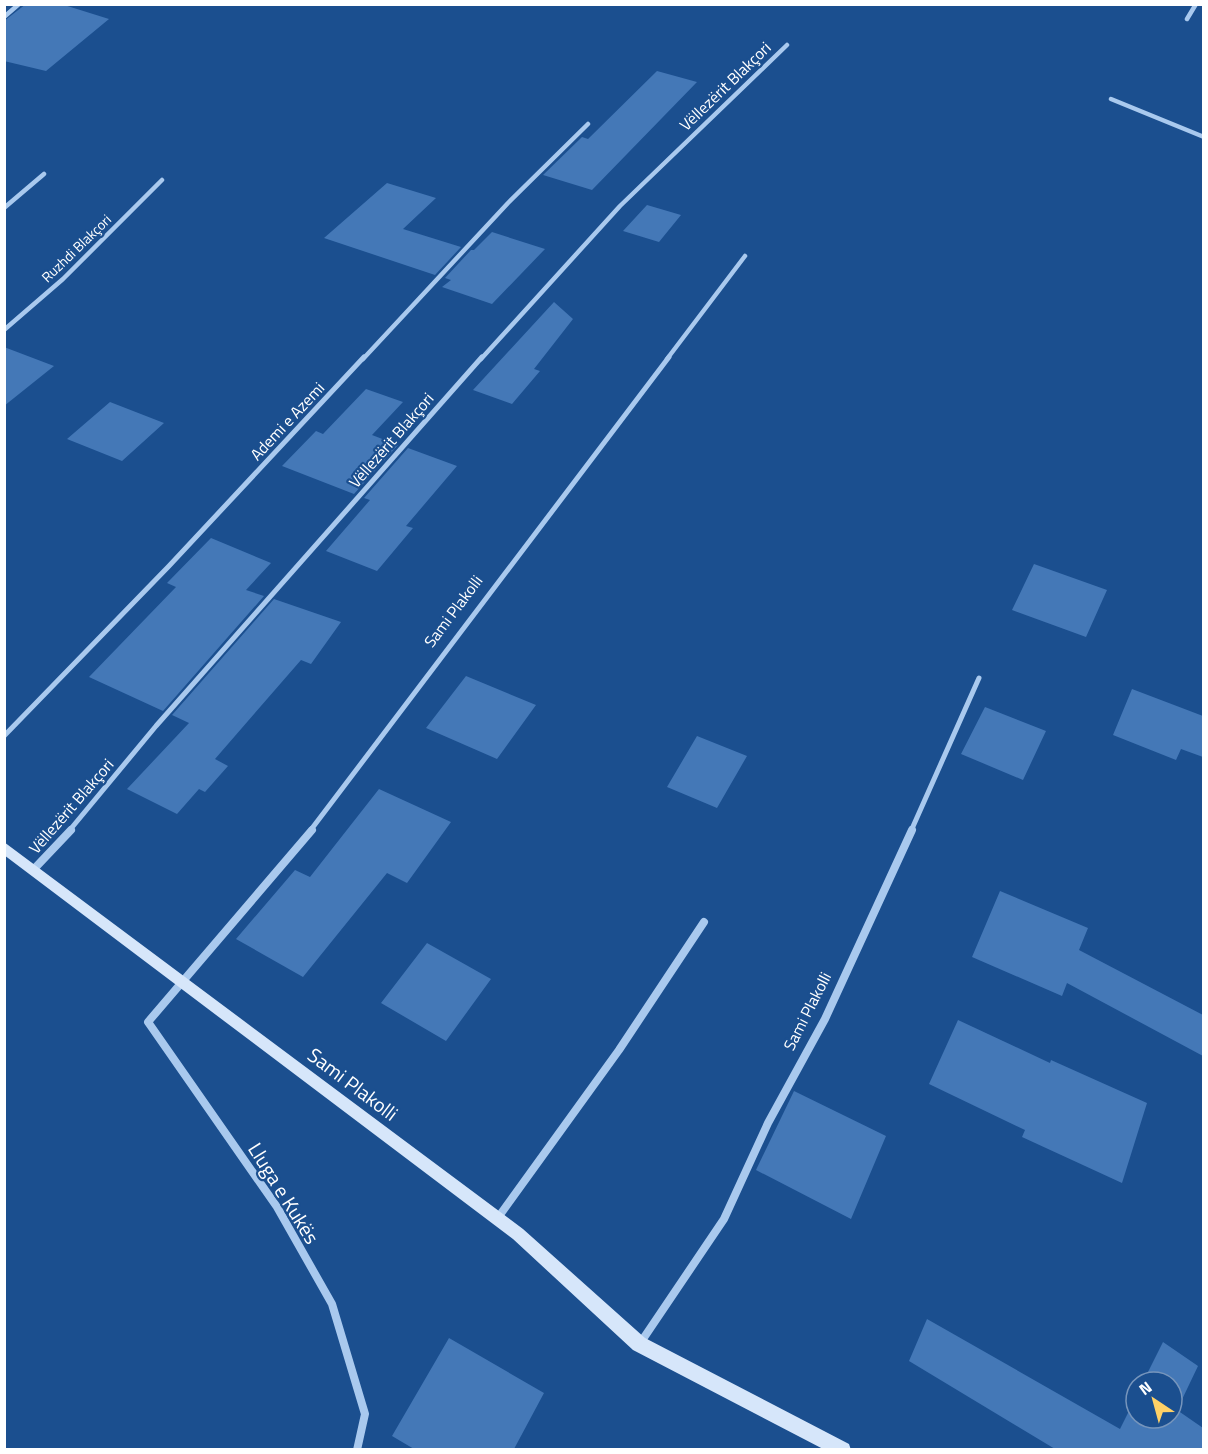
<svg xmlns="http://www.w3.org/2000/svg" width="1208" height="1454" font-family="'Titillium Web',sans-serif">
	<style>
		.building { fill: #4478b7 }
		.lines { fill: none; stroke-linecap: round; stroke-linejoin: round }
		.street-far2 { stroke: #a9c9ee; stroke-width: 4.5 }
		.street-far1 { stroke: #a9c9ee; stroke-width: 5 }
		.street { stroke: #a9c9ee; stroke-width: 8 }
		.secondary { fill: #d6e6fa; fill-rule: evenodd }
		.labels { text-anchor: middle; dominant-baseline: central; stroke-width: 4.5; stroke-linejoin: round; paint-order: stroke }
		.far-street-label { font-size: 14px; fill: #fff; stroke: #1b4f8f }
		.street-label { font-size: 16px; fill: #fff; stroke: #1b4f8f }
		.near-street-label { font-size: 20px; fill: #fff; stroke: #1b4f8f }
	</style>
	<rect width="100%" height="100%" fill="#1b4f8f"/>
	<path class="building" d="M26,4H61L109,19L46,71L4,61V21Z
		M657,71L697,82L592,190L543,175L582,137L588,139Z
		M387,183L436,198L403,229L461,247L435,275L324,238Z
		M647,205L681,215L659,242L623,231Z
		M492,232L545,249L492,304L442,287L451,280L445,278L471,250H474Z
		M554,302L573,319L534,369L540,371L512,404L473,390Z
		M4,347L54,366L4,406Z
		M366,389L403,402L372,435L398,445L354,494L282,466L316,431L323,434Z
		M110,402L164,423L122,461L67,439Z
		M408,448L457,466L406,526L413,528L377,571L326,551L370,500L364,498Z
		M211,538L271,563L246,590L264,596L163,711L89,677L176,587L167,583Z
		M1034,564L1107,590L1086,637L1012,610Z
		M274,599L341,622L311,664L301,660L215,759L228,766L205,792L199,789L177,814L127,789L189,723L172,715Z
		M466,676L536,705L497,759L426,728Z
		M1132,689L1203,716V757L1181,749L1176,760L1113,735Z
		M985,707L1046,731L1023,780L961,754Z
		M697,736L747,756L717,808L667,787Z
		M379,789L451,822L407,883L387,873L303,977L236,939L295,870L310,877Z
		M1000,891L1088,928L1079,950L1203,1015V1056L1067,983L1062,996L972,957Z
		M427,943L491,979L446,1041L381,1003Z
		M958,1020L1050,1063L1051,1060L1147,1103L1122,1183L1022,1137L1025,1130L929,1084Z
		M794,1091L886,1136L851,1219L756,1170Z
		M927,1319L1120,1429L1136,1397V1418H1172V1382H1143L1163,1342L1198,1366L1177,1410L1203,1428V1449H1055L909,1361Z
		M449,1338L544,1393L514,1449H414L392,1436Z"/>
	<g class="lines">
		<path class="street-far2" d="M4,17L19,4
			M1187,19L1196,4
			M1111,99L1204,137
			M4,208L44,174
			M4,330L63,279L162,180
			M363,359L508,203L588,124
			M481,359L620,206L787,45
			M667,359L745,256"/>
		<path class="street-far1" d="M4,736L169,566L364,357
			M69,831L156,726L482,357
			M310,831L669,357
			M911,831L979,678"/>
		<path class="street" d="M312,830L148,1022L277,1207L332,1304L365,1414L357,1450
			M34,869L71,830
			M497,1219L619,1050L704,922
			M641,1342L724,1219L768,1123L825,1019L912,830"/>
		<path class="secondary" d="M4,842L523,1229L645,1338L849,1444L851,1450H825L633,1350L513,1239L4,855Z"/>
	</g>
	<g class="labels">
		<g class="far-street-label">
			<text transform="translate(76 248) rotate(-44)">Ruzhdi Blakçori</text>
		</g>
		<g class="street-label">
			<text transform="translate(725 86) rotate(-44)">Vëllezërit Blakçori</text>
			<text transform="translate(287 421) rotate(-47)">Ademi e Azemi</text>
			<text transform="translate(391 440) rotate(-49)">Vëllezërit Blakçori</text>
			<text transform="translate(453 611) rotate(-53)">Sami Plakolli</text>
			<text transform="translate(71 806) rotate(-49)">Vëllezërit Blakçori</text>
			<text transform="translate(807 1011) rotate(-63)">Sami Plakolli</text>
		</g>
		<g class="near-street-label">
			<text transform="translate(353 1084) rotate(37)">Sami Plakolli</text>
			<text transform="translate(284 1193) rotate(58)">Lluga e Kukës</text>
		</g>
	</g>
	<rect width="1208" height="1454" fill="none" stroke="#ffffff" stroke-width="12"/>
	<g transform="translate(1154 1400) rotate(324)"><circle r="28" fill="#1b4f8f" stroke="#7695bc" stroke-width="1.5"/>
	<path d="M0-4.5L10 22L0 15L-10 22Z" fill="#ffd166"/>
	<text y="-9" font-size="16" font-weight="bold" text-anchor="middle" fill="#ffffff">N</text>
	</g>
</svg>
